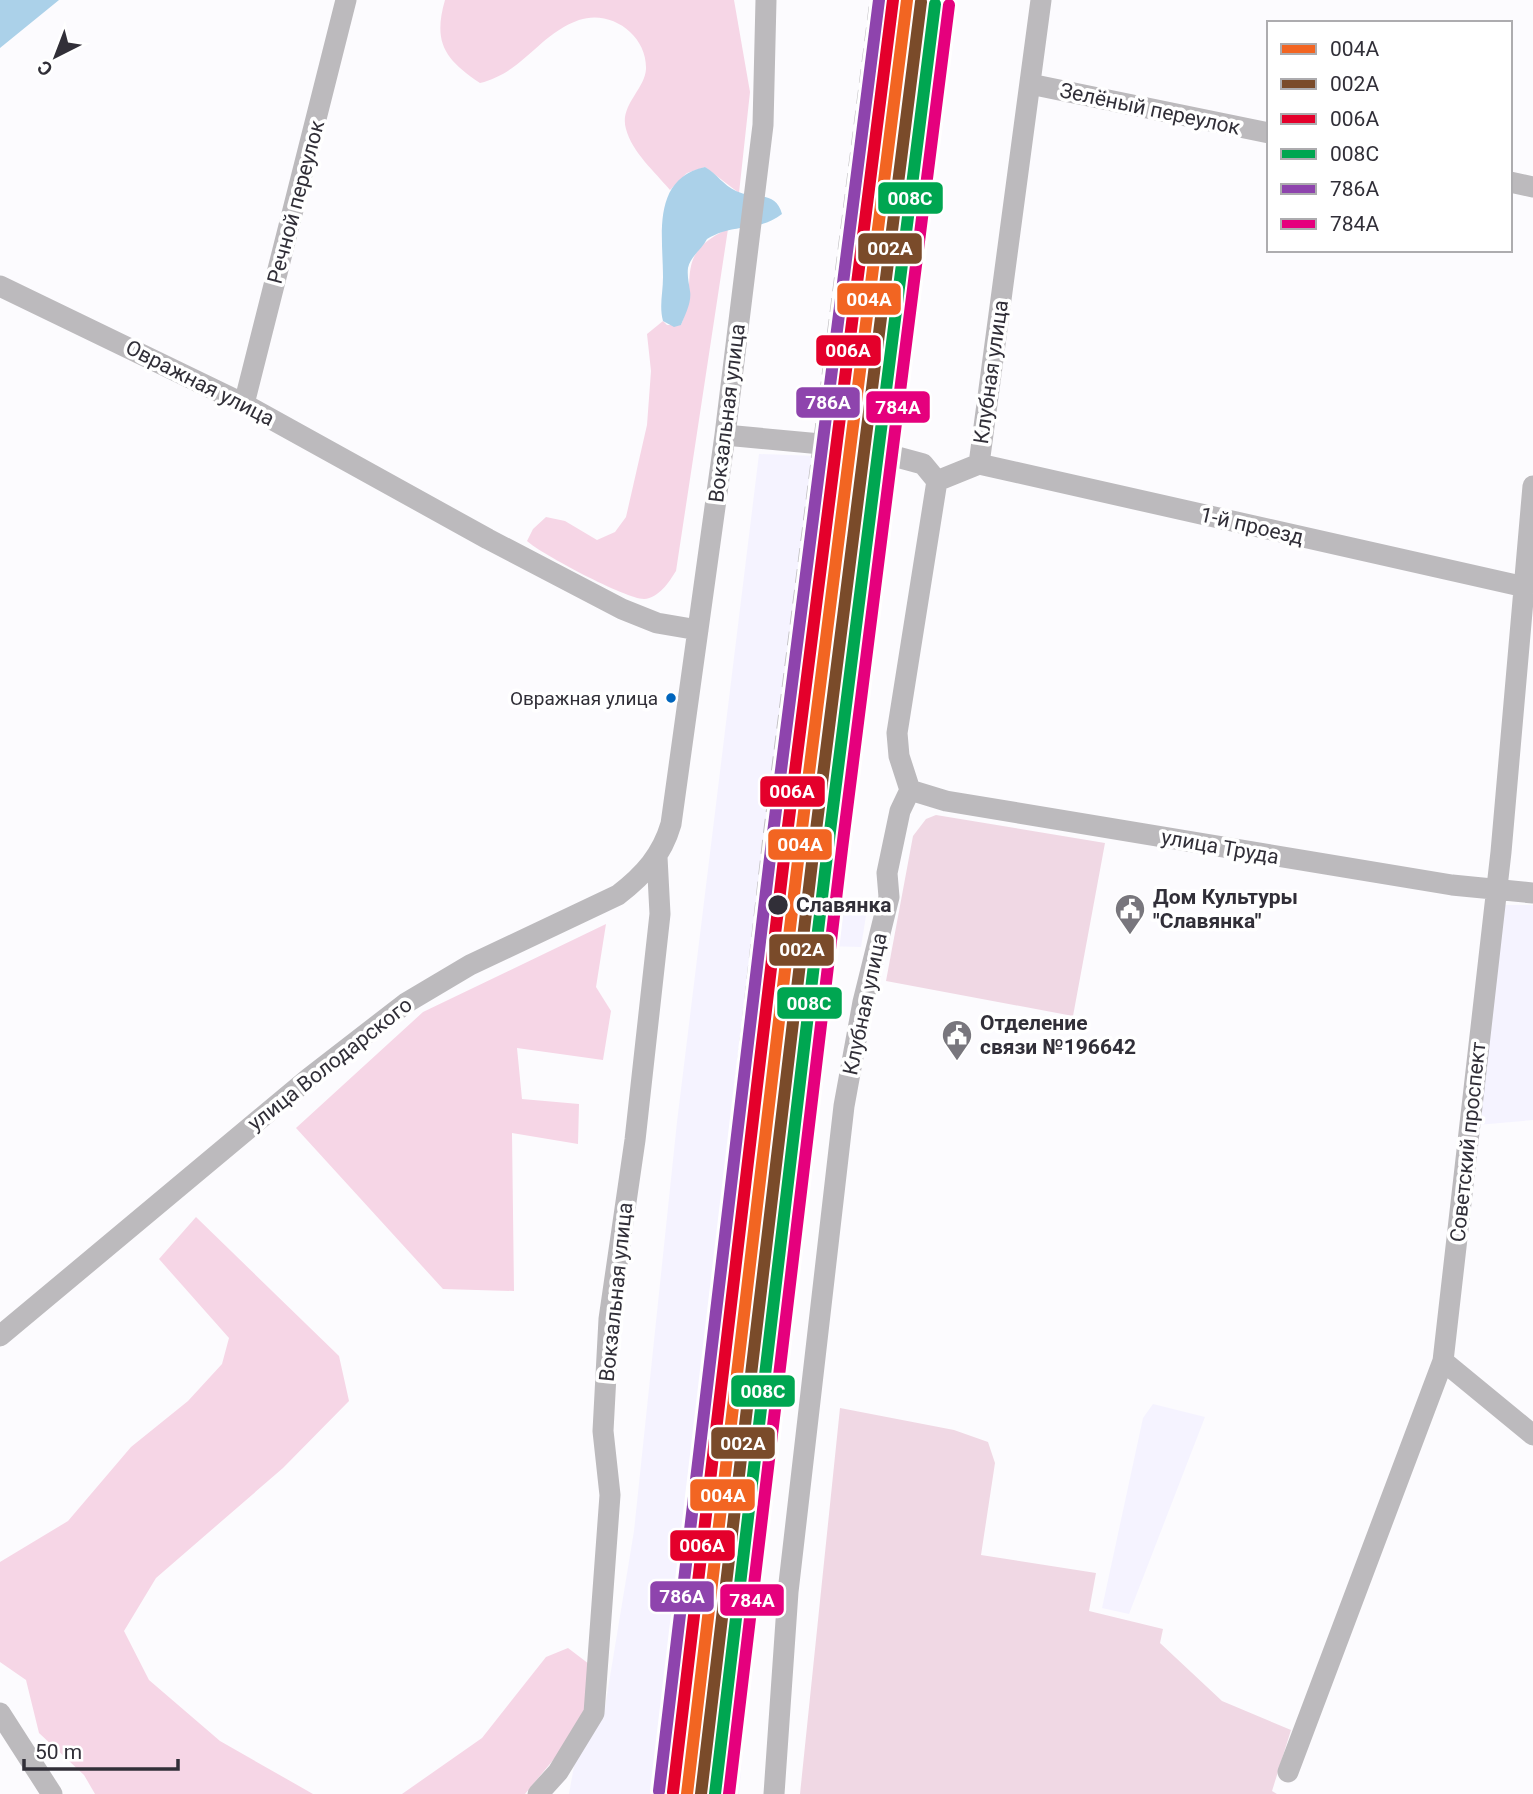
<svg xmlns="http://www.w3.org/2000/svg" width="1533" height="1794" font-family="Roboto,sans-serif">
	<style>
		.built { fill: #f5f3ff }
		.green { fill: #f0d8e4 }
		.forest { fill: #f6d6e6 }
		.water { fill: #abd1e9 }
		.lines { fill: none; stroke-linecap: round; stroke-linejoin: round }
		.minor { stroke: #bcbabd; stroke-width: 21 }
		.rail { stroke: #c0bfc2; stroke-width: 5; stroke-dasharray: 14 7; stroke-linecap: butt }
		.rail-1-casing { stroke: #fff; stroke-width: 18 }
		.rail-2-casing { stroke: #fff; stroke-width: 18 }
		.rail-3-casing { stroke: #fff; stroke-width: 18 }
		.rail-4-casing { stroke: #fff; stroke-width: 18 }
		.rail-5-casing { stroke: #fff; stroke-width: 18 }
		.rail-6-casing { stroke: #fff; stroke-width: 18 }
		.rail-1 { stroke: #f26522; stroke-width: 12 }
		.rail-2 { stroke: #7a4b2a; stroke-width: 12 }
		.rail-3 { stroke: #e4002b; stroke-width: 12 }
		.rail-4 { stroke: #00a651; stroke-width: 12 }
		.rail-5 { stroke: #8e44ad; stroke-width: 12 }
		.rail-6 { stroke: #e5007d; stroke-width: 12 }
		.bus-dot { fill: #0065bd; stroke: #fff; stroke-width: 2.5 }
		.stop-dot { fill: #312f38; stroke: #fff; stroke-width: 2.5 }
		.labels { text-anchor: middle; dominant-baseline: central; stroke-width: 7; stroke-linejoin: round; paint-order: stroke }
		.bus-label { font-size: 19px; fill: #312f38; stroke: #fff; text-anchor: end }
		.street-label { font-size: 21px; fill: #312f38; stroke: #fff }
		.poi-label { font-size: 21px; font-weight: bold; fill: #312f38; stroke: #fff; text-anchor: start }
		.stop-label { font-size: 21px; font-weight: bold; fill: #312f38; stroke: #fff; text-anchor: start }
		.line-badge { stroke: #fff; stroke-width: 2.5 }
		.badge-label { font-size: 19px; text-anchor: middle; font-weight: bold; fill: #fff }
	</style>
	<rect width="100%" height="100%" fill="#fcfbfe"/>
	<path class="built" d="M759,454L872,458L858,553L870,555L828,900L868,903L861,947L822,946L797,1164L810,1166L757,1583L739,1794H569L579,1738L605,1707L634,1531L677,1122Z
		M1497,905H1533V1120L1477,1125Z
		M1153,1404L1205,1417L1129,1614L1102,1608L1143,1418Z"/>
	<path class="green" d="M936,815L1105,843L1073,1016L886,981L913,836L926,819Z
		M840,1408L954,1430L988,1442L995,1463L981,1555L1096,1573L1089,1611L1163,1629L1160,1643L1222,1701L1291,1730L1272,1791L1277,1794H800Z"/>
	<path class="forest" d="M445,0H734L750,92L739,193L705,167L687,173L670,190C655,172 632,152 626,129C619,106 645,89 646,69C647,34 610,9 579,20C539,34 524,72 480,83C444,59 433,42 445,0Z
		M728,229L676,571C669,582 659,598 644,599C626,599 541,554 527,541L533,529L546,517L565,521L597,540L615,532L626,517L647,425L651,371L647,334L663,321L667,325H681C700,281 671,255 728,229Z
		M606,924L596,987L611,1011L603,1060L517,1048L522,1099L579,1104L578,1144L512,1133L514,1291L443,1289L296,1128L423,1012Z
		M196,1217L339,1356L349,1401L283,1468L156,1578L124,1631L149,1680L220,1741L313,1794H95L84,1775L39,1733L26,1680L0,1662V1562L68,1521L131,1447L188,1401L222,1364L229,1338L159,1259Z
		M568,1648L589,1664L586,1710L573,1736L525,1794H402L482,1738L546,1657Z"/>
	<path class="water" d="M0,0H59L0,48Z
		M705,167C717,174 723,185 736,191C752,199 776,190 782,214C757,233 735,222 707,239C702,249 690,257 688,268C687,276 689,284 690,291C692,302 685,315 681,325L674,327L663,321C659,306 663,293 663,277C663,236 651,179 705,167Z"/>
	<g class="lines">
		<path class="minor" d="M1030,84L1269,133
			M1510,182L1533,187
			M0,286L244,404L488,539L622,609L657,623L698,630
			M244,404L346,0
			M725,435L864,448L923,464L937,481
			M979,464L1525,587
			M979,464L1041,0
			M937,481L979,464
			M910,790L946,801L1452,885L1533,893
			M0,1336L309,1078L406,1003L470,965L618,895C644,875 662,855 671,824L725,435L763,125L766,0
			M1443,1361L1533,1435
			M0,1713L52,1794
			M1288,1772L1443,1361L1501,852L1533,486
			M538,1794L558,1772L594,1713L610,1495L603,1431L609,1319L635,1140L660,914L657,857
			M774,1794L788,1592L844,1106L863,1002L889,897L887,873L900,811L910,790L899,756L897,733L937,481"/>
		<path class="rail" d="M667,1794L728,1165L765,837L872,0"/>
		<g class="rail-1-casing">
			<path id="rail-1" d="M687,1794L800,844L907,0"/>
		</g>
		<g class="rail-2-casing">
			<path id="rail-2" d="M701,1794L814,846L921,2"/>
		</g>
		<g class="rail-3-casing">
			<path id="rail-3" d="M673,1792L786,842L893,0"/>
		</g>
		<g class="rail-4-casing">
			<path id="rail-4" d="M715,1794L828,847L935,4"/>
		</g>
		<g class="rail-5-casing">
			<path id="rail-5" d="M659,1791L772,841L879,0"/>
		</g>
		<g class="rail-6-casing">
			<path id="rail-6" d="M729,1794L842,849L949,5"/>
		</g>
		<use href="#rail-1" class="rail-1"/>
		<use href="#rail-2" class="rail-2"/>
		<use href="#rail-3" class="rail-3"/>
		<use href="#rail-4" class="rail-4"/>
		<use href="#rail-5" class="rail-5"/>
		<use href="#rail-6" class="rail-6"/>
	</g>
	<defs>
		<g id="civic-pin" transform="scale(1.575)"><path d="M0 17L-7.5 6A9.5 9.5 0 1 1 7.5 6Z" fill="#78767d" stroke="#fff"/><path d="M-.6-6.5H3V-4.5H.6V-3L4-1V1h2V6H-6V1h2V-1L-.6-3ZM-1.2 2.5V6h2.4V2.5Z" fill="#fff"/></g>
	</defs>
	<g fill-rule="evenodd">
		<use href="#civic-pin" x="1130" y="909"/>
		<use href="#civic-pin" x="957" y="1035"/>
	</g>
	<circle class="bus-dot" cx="671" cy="698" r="6"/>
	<circle class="stop-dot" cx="778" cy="905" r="11"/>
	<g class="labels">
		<g class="bus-label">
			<text x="658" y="698">Овражная улица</text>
		</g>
		<g class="street-label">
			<text transform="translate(1150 109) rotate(12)">Зелёный переулок</text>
			<text transform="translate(296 202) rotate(-75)">Речной переулок</text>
			<text transform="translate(991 372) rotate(-82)">Клубная улица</text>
			<text transform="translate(200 383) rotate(27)">Овражная улица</text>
			<text transform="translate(727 413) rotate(-83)">Вокзальная улица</text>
			<text transform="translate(1252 526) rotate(13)">1-й проезд</text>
			<text transform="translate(1220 847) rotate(10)">улица Труда</text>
			<text transform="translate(865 1004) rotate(-78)">Клубная улица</text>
			<text transform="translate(330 1064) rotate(-38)">улица Володарского</text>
			<text transform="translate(1468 1142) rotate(-84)">Советский проспект</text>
			<text transform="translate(616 1292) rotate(-84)">Вокзальная улица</text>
		</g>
		<g class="poi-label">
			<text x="1153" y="897">Дом Культуры<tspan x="1153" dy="24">"Славянка"</tspan></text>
			<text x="980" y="1023">Отделение<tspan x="980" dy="24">связи №196642</tspan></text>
		</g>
		<g class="stop-label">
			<text x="796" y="905">Славянка</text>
		</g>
	</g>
	<g class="line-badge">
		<rect x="877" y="181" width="67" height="34" rx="7" fill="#00a651"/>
		<rect x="857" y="232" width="66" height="33" rx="7" fill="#7a4b2a"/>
		<rect x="836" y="282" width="66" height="34" rx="7" fill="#f26522"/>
		<rect x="815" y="334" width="67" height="33" rx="7" fill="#e4002b"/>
		<rect x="795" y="386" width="66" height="33" rx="7" fill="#8e44ad"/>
		<rect x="865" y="390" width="66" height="34" rx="7" fill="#e5007d"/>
		<rect x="759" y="775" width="67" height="33" rx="7" fill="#e4002b"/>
		<rect x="767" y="828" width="66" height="33" rx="7" fill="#f26522"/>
		<rect x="768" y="933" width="67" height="34" rx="7" fill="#7a4b2a"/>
		<rect x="776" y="986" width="67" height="34" rx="7" fill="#00a651"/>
		<rect x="730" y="1374" width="66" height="34" rx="7" fill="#00a651"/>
		<rect x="710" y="1426" width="66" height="34" rx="7" fill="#7a4b2a"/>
		<rect x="689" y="1478" width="67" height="34" rx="7" fill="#f26522"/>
		<rect x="669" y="1529" width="67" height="33" rx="7" fill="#e4002b"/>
		<rect x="649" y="1580" width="66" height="33" rx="7" fill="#8e44ad"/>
		<rect x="719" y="1583" width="66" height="34" rx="7" fill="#e5007d"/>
	</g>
	<g class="badge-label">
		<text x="910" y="205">008С</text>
		<text x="890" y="255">002А</text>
		<text x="869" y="306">004А</text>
		<text x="848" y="357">006А</text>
		<text x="828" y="409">786А</text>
		<text x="898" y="414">784А</text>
		<text x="792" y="798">006А</text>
		<text x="800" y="851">004А</text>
		<text x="802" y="956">002А</text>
		<text x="809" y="1010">008С</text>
		<text x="763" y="1398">008С</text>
		<text x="743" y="1450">002А</text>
		<text x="723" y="1502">004А</text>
		<text x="702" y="1552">006А</text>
		<text x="682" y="1603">786А</text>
		<text x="752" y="1607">784А</text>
	</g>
	<rect x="1267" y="21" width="245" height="231" fill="#ffffff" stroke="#adacaf" stroke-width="2"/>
	<rect x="1281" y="44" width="35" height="10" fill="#f26522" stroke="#adacaf" stroke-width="2"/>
	<text x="1330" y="56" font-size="21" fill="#312f38">004А</text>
	<rect x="1281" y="79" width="35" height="10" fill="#7a4b2a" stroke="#adacaf" stroke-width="2"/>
	<text x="1330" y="91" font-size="21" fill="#312f38">002А</text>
	<rect x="1281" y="114" width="35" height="10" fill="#e4002b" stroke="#adacaf" stroke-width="2"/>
	<text x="1330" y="126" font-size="21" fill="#312f38">006А</text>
	<rect x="1281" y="149" width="35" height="10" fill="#00a651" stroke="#adacaf" stroke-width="2"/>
	<text x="1330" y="161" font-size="21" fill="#312f38">008С</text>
	<rect x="1281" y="184" width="35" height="10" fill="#8e44ad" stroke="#adacaf" stroke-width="2"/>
	<text x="1330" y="196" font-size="21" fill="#312f38">786А</text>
	<rect x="1281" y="219" width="35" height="10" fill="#e5007d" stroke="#adacaf" stroke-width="2"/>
	<text x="1330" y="231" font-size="21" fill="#312f38">784А</text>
	<g transform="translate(56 56) rotate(222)" stroke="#ffffff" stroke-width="5" paint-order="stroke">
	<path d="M0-5L12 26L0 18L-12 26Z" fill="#312f38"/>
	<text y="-10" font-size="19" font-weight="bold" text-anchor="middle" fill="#312f38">С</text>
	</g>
	<path d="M24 1759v10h154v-10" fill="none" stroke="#312f38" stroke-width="3.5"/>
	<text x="35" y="1759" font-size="21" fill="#312f38" stroke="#ffffff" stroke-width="5" paint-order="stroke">50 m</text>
</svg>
